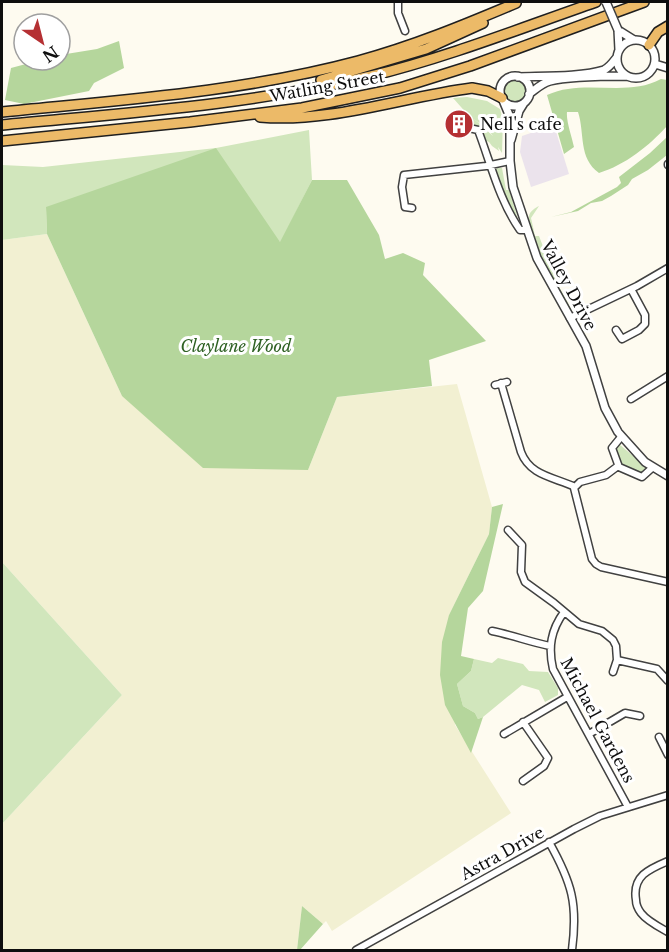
<svg xmlns="http://www.w3.org/2000/svg" width="669" height="952" font-family="'Libre Baskerville',serif">
	<style>
		.industrial { fill: #ebe3ec }
		.farmland { fill: #f2f0d2 }
		.green { fill: #d1e6bc }
		.forest { fill: #b5d69c }
		.lines { fill: none; stroke-linecap: round; stroke-linejoin: round }
		.minor-casing { stroke: #414141; stroke-width: 9 }
		.tertiary-casing { stroke: #414141; stroke-width: 10 }
		.trunk-casing { stroke: #1f1f1f; stroke-width: 12 }
		.minor { stroke: #fff; stroke-width: 6 }
		.tertiary { stroke: #fff; stroke-width: 7 }
		.trunk { stroke: #ecba68; stroke-width: 9 }
		.tertiary-bridge-casing { stroke: #414141; stroke-width: 10; stroke-linecap: butt }
		.tertiary-bridge { stroke: #fff; stroke-width: 7 }
		.labels { text-anchor: middle; dominant-baseline: central; stroke-width: 6; stroke-linejoin: round; paint-order: stroke }
		.street-label { font-size: 16px; fill: #0e0e0e; stroke: #fff }
		.poi-label { font-size: 16px; fill: #0e0e0e; stroke: #fff; text-anchor: start }
		.park-label { font-size: 16px; font-style: italic; fill: #2e6123; stroke: #fff }
	</style>
	<rect width="100%" height="100%" fill="#fefbf0"/>
	<path class="industrial" d="M554,125L569,174L531,187L520,152L522,136Z"/>
	<path class="farmland" d="M47,234L122,396L308,470L337,397L457,384L492,507L489,534L449,615L455,725L511,813L332,931L326,921L323,924L302,906L297,950H2V824L122,695L2,562V240Z"/>
	<path class="green" d="M504 91a11 11 0 1 1 22 0a11 11 0 1 1-22 0Z
		M467,97L487,101L500,109L503,120L502,153L498,147L499,151L492,146L489,142L484,140L477,126L465,121L464,118H460L459,115C474,115 483,127 493,136L487,128L469,116L453,98Z
		M309,130L312,180L281,242L46,207L47,234L2,240V165L43,167L216,148Z
		M497,168H502L506,190H509L520,226L502,195L495,172Z
		M539,206L531,218L535,236H539L557,283L572,310L569,309C559,290 524,235 529,216C530,211 535,208 539,206Z
		M619,444L646,467L647,470L643,476C622,466 618,469 615,446Z
		M2,562L122,695L2,824Z
		M498,658L523,664L529,671L548,672L558,688V695L545,702L539,690L522,685L483,717L478,719L475,713L463,706L457,684L471,671L474,659L492,663Z"/>
	<path class="forest" d="M119,41L124,68L94,83L89,91L24,104L5,100L11,68L41,60H60V55L97,49Z
		M661,79L667,80V126C649,146 625,165 599,173C578,158 585,133 578,112H567C566,121 572,137 574,147L564,154L547,95C584,78 626,98 661,79Z
		M667,137V155L648,170L632,179L628,185L611,196L602,201L591,203L578,211L551,217L571,212L617,187L621,183L619,177L650,153Z
		M216,148L280,242L312,180H347L379,235L385,259L403,253L425,263L423,275L486,341L429,360L432,386L337,397L308,470L203,468L122,396L47,234L46,207Z
		M503,504L483,591L468,608L461,656L474,659L471,671L457,684L463,706L475,713L478,719L483,717L471,753L445,705L440,675L442,642L449,615L489,534L492,507Z
		M302,906L323,924L300,950H297Z"/>
	<g class="lines">
		<g class="minor-casing">
			<path id="minor" d="M398,2V13L405,31
				M469,128L478,130C491,164 499,200 520,230H526
				M668,164V165
				M412,208L405,207L402,187L404,175L486,166L510,161
				M570,318L637,286L668,268
				M616,330L622,339L639,330L645,324V315L631,289
				M501,383L521,452C530,476 554,477 575,487
				M495,385L507,382
				M631,399L668,376
				M621,437L612,448L619,467L642,477L652,468
				M618,466L606,475L580,482L574,488L592,559L596,564L601,567L668,582
				M508,530L522,545L521,572L525,582L554,603L579,624L602,631L613,640L616,646L617,660L613,672
				M564,612C551,630 548,647 553,669L628,807
				M492,631C512,635 530,642 550,646
				M617,660L657,669L668,681
				M523,722L548,758L544,766L523,781
				M504,734L567,697
				M589,734L625,713L640,716
				M659,737L668,755
				M549,842C572,883 578,904 572,950
				M668,861C649,869 632,876 636,900C636,905 638,909 641,913C647,921 659,927 668,932
				M356,950L574,829L600,816L668,795"/>
		</g>
		<g class="tertiary-casing">
			<path id="tertiary" d="M618,30L619,50
				M618,30L634,40
				M617 59a19 19 0 1 1 38 0a19 19 0 1 1-38 0Z
				M655,64L668,68
				M500 91a15 15 0 1 1 30 0a15 15 0 1 1-30 0Z
				M518,77C542,76 582,77 604,70C610,67 613,62 617,57
				M529,94C536,89 542,83 550,81C569,76 607,76 627,76
				M502,98L510,117V161L513,187L537,258L586,346L605,408L618,432L645,462L668,476
				M511,140L519,111L524,103"/>
		</g>
		<g class="trunk-casing">
			<path id="trunk" d="M649,45L658,32L668,26
				M321,80L426,49L483,23
				M2,112C121,100 242,92 358,61C413,46 464,25 516,3
				M260,117C331,123 402,97 472,88L488,91L502,98
				M2,125C125,113 250,105 371,76C448,57 521,28 596,2
				M2,141L190,122L302,108L400,88L470,66L644,2"/>
		</g>
		<use href="#minor" class="minor"/>
		<use href="#tertiary" class="tertiary"/>
		<use href="#trunk" class="trunk"/>
		<g class="tertiary-bridge-casing">
			<path id="tertiary-bridge" d="M606,2L618,30"/>
		</g>
		<use href="#tertiary-bridge" class="tertiary-bridge"/>
	</g>
	<defs>
		<g id="building-disc" transform="scale(1.5)"><circle r="9.5" fill="#b53033" stroke="#fff"/><path d="M-4-6H4V6H1V3H-1V6H-4ZM-2.5-4.3h1.7v1.8h-1.7ZM.8-4.3h1.7v1.8H.8ZM-2.5-1h1.7V.8h-1.7ZM.8-1h1.7V.8H.8Z" fill="#fff"/></g>
	</defs>
	<g fill-rule="evenodd">
		<use href="#building-disc" x="459" y="124"/>
	</g>
	<g class="labels">
		<g class="street-label">
			<text transform="translate(327 86) rotate(-10)">Watling Street</text>
			<text transform="translate(569 285) rotate(62)">Valley Drive</text>
			<text transform="translate(598 720) rotate(62)">Michael Gardens</text>
			<text transform="translate(502 853) rotate(-29)">Astra Drive</text>
		</g>
		<g class="poi-label">
			<text x="480" y="124">Nell's cafe</text>
		</g>
		<g class="park-label">
			<text x="236" y="346">Claylane Wood</text>
		</g>
	</g>
	<rect width="669" height="952" fill="none" stroke="#0e0e0e" stroke-width="6"/>
	<g transform="translate(42 42) rotate(145)"><circle r="28" fill="#ffffff" stroke="#9f9f9f" stroke-width="1.5"/>
	<path d="M0-4.5L10 22L0 15L-10 22Z" fill="#b53033"/>
	<text y="-9" font-size="16" font-weight="bold" text-anchor="middle" fill="#0e0e0e">N</text>
	</g>
</svg>
